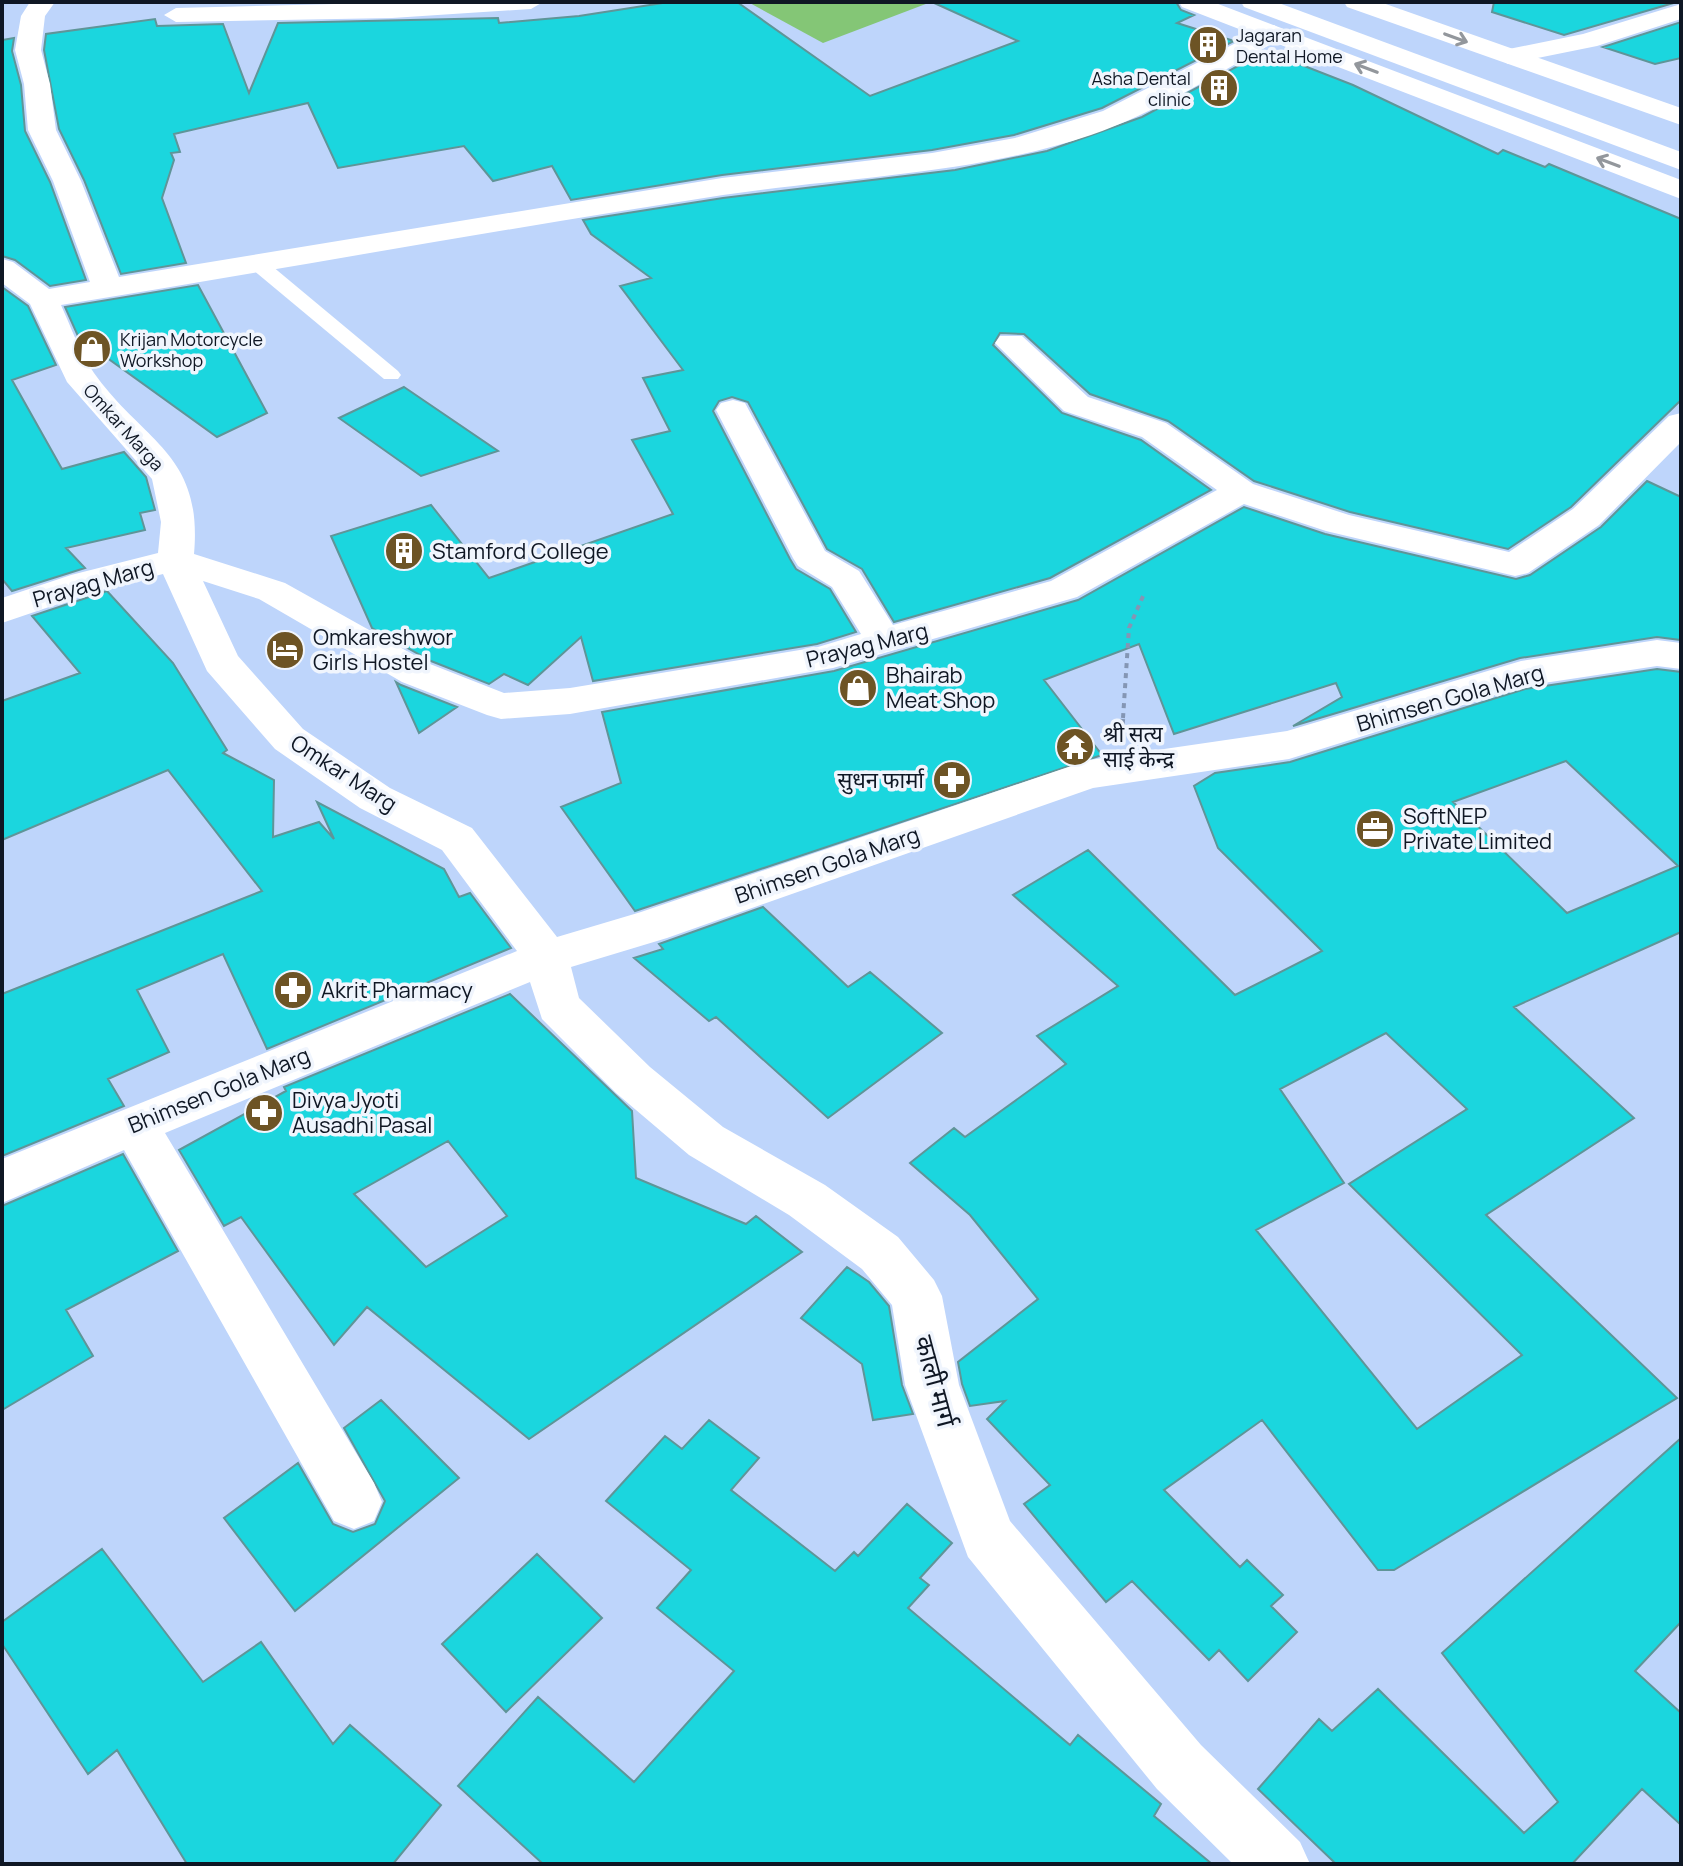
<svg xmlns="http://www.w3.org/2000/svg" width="1683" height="1866" font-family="Manrope,'Noto Sans Devanagari',sans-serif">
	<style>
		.green { fill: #84c676 }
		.building { fill: #1bd6de; stroke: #5f9598; stroke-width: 2; fill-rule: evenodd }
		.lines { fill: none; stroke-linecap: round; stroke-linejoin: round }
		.path-far1 { stroke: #8496b4; stroke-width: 4; stroke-dasharray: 5 5; stroke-linecap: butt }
		.path { stroke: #8496b4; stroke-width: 5; stroke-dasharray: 6 6; stroke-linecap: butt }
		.service { fill: #fff; fill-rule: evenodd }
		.minor { fill: #fff; fill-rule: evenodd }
		.tertiary { fill: #fff; fill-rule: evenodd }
		.trunk { fill: #fff; fill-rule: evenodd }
		.oneway { stroke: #93979c }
		.labels { text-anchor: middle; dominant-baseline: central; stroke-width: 7; stroke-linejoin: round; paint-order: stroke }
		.far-poi-label { font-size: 18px; fill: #0f1724; stroke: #f0f5fd; text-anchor: start }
		.far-street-label { font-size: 18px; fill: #0f1724; stroke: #f0f5fd }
		.poi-label { font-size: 22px; fill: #0f1724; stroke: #f0f5fd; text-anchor: start }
		.street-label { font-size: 22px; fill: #0f1724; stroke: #f0f5fd }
		.near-street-label { font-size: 26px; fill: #0f1724; stroke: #f0f5fd }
	</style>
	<rect width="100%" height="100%" fill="#bed5fb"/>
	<path class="green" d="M748,2H931L823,43Z"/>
	<path class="building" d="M669,2H737L870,96L1018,41L932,2H1176L1181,10L1194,15L1177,23L1234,41L1102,108L1014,135L932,150L722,175L571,200L552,166L493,181L464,146L338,168L308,103L174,134L180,152L171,153L174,160L162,198L186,263L121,274L84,180L59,129L44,50L46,34L155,19L157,26L223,24L249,93L278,23L498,18L499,23L579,16Z
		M1494,2H1677L1564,35L1492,12Z
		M1681,22V58L1655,64L1603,47Z
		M14,38L12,51L21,85L25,131L50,182L86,280L50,286L15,260L2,256V40Z
		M1266,51L1353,85L1498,154L1503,150L1545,167L1549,164L1681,219V400L1571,507L1508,549L1350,512L1254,481L1168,421L1090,394L1024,334L1000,333L993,345L1062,413L1141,440L1211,490L1050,578L894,622L862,569L827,549L748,402L732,397L719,401L713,411L790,559L796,569L830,589L856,632L817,644L593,681L581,637L528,685L504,674L489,684L431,661L372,628L331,536L431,505L489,578L673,514L632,440L670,431L643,378L683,370L620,286L651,278L591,234L583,220L723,198L955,170L1047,151L1142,117Z
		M198,285L267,413L217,437L96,350L86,354L65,307Z
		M2,287L28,306L56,365L12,380L62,469L124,452L146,477L155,510L140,513L145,530L66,548L85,568L12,591L2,579Z
		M404,387L498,451L421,476L339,418Z
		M1647,481L1681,497V640L1657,637L1520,658L1293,726L1342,697L1336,683L1174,734L1139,644L1044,680L1102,755L635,911L561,807L621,783L602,712L834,671L1078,600L1244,507L1325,534L1516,579L1530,575L1601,527Z
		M107,591L173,663L227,750L223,753L274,780L273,837L319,822L334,839L317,802L444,869L459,897L470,893L511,948L267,1049L223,954L137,990L169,1052L108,1079L124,1106L2,1156V994L262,891L168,770L2,840V701L80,673L32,616Z
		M1657,669L1681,672V932L1514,1007L1634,1118L1486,1215L1677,1398L1394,1570H1378L1262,1420L1164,1490L1240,1567L1247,1560L1283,1595L1271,1606L1297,1632L1248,1681L1219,1650L1209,1660L1132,1581L1106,1602L1024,1504L1050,1485L987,1419L1005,1401L970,1406L962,1384L958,1362L1038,1299L970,1215L910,1163L954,1128L965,1137L1066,1064L1037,1036L1118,986L1013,895L1088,850L1235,995L1322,951L1218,848L1194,786L1215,773L1290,762L1525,689ZM1566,761L1678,866L1567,913L1453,802ZM1386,1033L1467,1109L1349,1184L1522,1355L1417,1429L1256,1230L1344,1183L1280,1089Z
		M396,682L401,685L457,707L419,733Z
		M763,907L848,987L870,972L942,1033L828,1118L716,1017L709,1021L634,958L663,949L659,944Z
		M510,994L632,1111L636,1178L746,1224L756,1216L802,1252L529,1439L367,1307L334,1345L241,1217L224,1226L179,1150L286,1091L284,1087ZM448,1141L507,1216L426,1267L354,1194Z
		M123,1154L178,1251L66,1310L93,1356L2,1410V1206Z
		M847,1267L869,1282L889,1306L902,1385L913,1414L873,1420L862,1364L801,1318Z
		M381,1400L459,1478L295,1611L224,1518L298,1463L333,1524L353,1532L375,1524L385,1501L344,1428Z
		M709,1420L759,1458L731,1490L835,1571L854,1552L858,1556L907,1504L952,1543L920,1578L929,1585L908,1608L1070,1745L1078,1735L1161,1804L1154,1816L1212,1864H543L458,1786L538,1697L634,1782L734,1671L657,1608L691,1570L606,1501L665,1436L682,1449Z
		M1681,1438V1622L1635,1671L1681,1713V1825L1642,1789L1572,1864H1336L1258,1789L1319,1719L1332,1731L1378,1689L1524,1833L1558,1802L1442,1653Z
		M102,1549L203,1682L261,1642L333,1744L350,1725L441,1805L393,1864H187L117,1750L88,1774L2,1644V1622Z
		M537,1554L602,1618L506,1712L442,1644Z"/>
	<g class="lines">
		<path class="path-far1" d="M1123,718L1129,628L1144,594"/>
		<path class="path" d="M1122,725L1123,716"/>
		<path class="service" d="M259,259L266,261L398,371L401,375L398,379H384L252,269L249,265L252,261Z"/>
		<path class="minor" d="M30,2H55L45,16L41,50L50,84L56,130L81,181L119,277L722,178L932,153L1015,138L1103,111L1265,28L1274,25L1287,33L1283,38C1220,71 1159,112 1091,135C973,175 845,177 723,195C502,229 282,269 61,305C71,327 80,353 94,373C144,443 203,453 194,554L285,583L430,664L504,693L570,688L818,647L861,634L832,587L798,566L793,558L716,410L721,403L733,400L745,403L825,551L859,571L893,625L1051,581L1217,490L1142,437L1064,411L995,343L1000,336H1022L1088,397L1166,423L1253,484L1349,515L1509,552L1573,509L1669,416L1681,413V442L1599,525L1528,573L1515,576L1326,531L1244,504L1077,597L833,668L570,714L501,719L487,715L402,682L259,599L203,581L238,656L303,729L390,788L472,828L557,937L641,912L1089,760L1287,731L1521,661L1657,640L1681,643V669L1657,666L1524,686L1289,759L1093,788L667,938L571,967L579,998L650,1067L723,1127L825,1185L898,1237L934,1280L942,1296L959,1385L1010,1521L1201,1745L1300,1842L1310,1864H1233L1157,1789L968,1557L905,1385L892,1305L862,1269L789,1215L689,1155L616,1093L542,1019L530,982L165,1133L374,1483L382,1502L374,1521L354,1529L334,1521L124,1150L2,1203V1159L517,951L442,850L360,808L275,749L207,671L163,574L96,591L2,623V598L71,575L158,553L161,522L152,479L67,382L30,304L2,283V259L13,262L49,289L90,282L53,181L28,130L24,84L15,50L21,16Z
			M416,2H543L531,9L392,18L176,22L164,15L176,8Z
			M1681,4V19L1597,46L1508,64L1495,56L1499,51L1583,34Z"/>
		<path class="tertiary" d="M1179,2H1213L1681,180V199L1182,7Z
			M1344,2H1380L1681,108V125L1347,7Z"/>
		<path class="trunk" d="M1241,2H1276L1681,152V170L1244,7Z"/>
	</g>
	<defs><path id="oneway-shaft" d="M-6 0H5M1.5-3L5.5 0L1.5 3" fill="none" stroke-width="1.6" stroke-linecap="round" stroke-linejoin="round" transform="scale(2)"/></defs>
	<g class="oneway">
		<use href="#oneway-shaft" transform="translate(1456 38) rotate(20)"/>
		<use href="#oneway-shaft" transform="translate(1366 68) rotate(-159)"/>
		<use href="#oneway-shaft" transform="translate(1608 162) rotate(-159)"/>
	</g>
	<defs>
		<g id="building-disc" transform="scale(2)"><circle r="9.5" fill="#6d5425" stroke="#f0f5fd"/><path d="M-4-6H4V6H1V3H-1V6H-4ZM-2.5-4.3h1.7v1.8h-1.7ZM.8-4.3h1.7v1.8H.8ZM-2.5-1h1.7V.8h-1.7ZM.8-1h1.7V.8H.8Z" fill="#fff"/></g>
		<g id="shop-disc" transform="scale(2)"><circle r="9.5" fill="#6d5425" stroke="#f0f5fd"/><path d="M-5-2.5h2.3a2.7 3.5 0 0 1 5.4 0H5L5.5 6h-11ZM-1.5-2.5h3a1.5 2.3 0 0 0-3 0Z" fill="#fff"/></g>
		<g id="hotel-disc" transform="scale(2)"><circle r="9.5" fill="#6d5425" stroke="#f0f5fd"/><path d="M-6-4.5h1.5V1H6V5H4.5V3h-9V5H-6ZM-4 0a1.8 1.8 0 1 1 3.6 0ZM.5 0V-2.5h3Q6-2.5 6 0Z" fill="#fff"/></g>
		<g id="temple-disc" transform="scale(2)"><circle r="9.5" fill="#6d5425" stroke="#f0f5fd"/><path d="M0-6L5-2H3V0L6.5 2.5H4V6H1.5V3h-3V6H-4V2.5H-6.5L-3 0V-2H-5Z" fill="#fff"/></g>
		<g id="pharmacy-disc" transform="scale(2)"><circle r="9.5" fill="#6d5425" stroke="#f0f5fd"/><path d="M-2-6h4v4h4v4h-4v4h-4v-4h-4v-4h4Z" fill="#fff"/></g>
		<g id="office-disc" transform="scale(2)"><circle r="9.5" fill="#6d5425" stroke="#f0f5fd"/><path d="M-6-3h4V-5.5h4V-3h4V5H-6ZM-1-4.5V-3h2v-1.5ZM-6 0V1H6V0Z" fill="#fff"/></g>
	</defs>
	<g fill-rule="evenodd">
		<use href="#building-disc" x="1208" y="45"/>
		<use href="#building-disc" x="1219" y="88"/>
		<use href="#shop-disc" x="92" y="349"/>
		<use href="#building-disc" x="404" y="551"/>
		<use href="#hotel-disc" x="285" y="650"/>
		<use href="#shop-disc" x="858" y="688"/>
		<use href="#temple-disc" x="1075" y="747"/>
		<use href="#pharmacy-disc" x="952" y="780"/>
		<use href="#office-disc" x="1375" y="829"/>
		<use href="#pharmacy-disc" x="293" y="990"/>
		<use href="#pharmacy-disc" x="264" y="1113"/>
	</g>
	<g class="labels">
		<g class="far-poi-label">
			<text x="1236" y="35">Jagaran<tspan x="1236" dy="21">Dental Home</tspan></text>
			<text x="1191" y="78" text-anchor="end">Asha Dental<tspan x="1191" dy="21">clinic</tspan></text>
			<text x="120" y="339">Krijan Motorcycle<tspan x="120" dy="21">Workshop</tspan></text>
		</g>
		<g class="far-street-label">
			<text transform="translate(124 427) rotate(48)">Omkar Marga</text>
		</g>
		<g class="poi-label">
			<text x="432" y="551">Stamford College</text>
			<text x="313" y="637">Omkareshwor<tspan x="313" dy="25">Girls Hostel</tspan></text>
			<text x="886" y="675">Bhairab<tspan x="886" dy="25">Meat Shop</tspan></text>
			<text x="1103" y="734">श्री सत्य<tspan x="1103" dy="25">साई केन्द्र</tspan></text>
			<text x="924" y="780" text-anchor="end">सुधन फार्मा</text>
			<text x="1403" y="816">SoftNEP<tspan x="1403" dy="25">Private Limited</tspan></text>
			<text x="321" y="990">Akrit Pharmacy</text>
			<text x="292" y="1100">Divya Jyoti<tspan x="292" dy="25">Ausadhi Pasal</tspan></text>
		</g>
		<g class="street-label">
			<text transform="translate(93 583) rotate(-16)">Prayag Marg</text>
			<text transform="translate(867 645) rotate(-14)">Prayag Marg</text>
			<text transform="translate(1450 698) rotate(-16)">Bhimsen Gola Marg</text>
			<text transform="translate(344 773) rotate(33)">Omkar Marg</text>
			<text transform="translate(827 865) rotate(-19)">Bhimsen Gola Marg</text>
			<text transform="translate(219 1090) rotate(-22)">Bhimsen Gola Marg</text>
		</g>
		<g class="near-street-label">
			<text transform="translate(936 1381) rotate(75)">काली मार्ग</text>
		</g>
	</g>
	<rect width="1683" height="1866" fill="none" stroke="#0f1724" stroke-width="8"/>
</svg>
